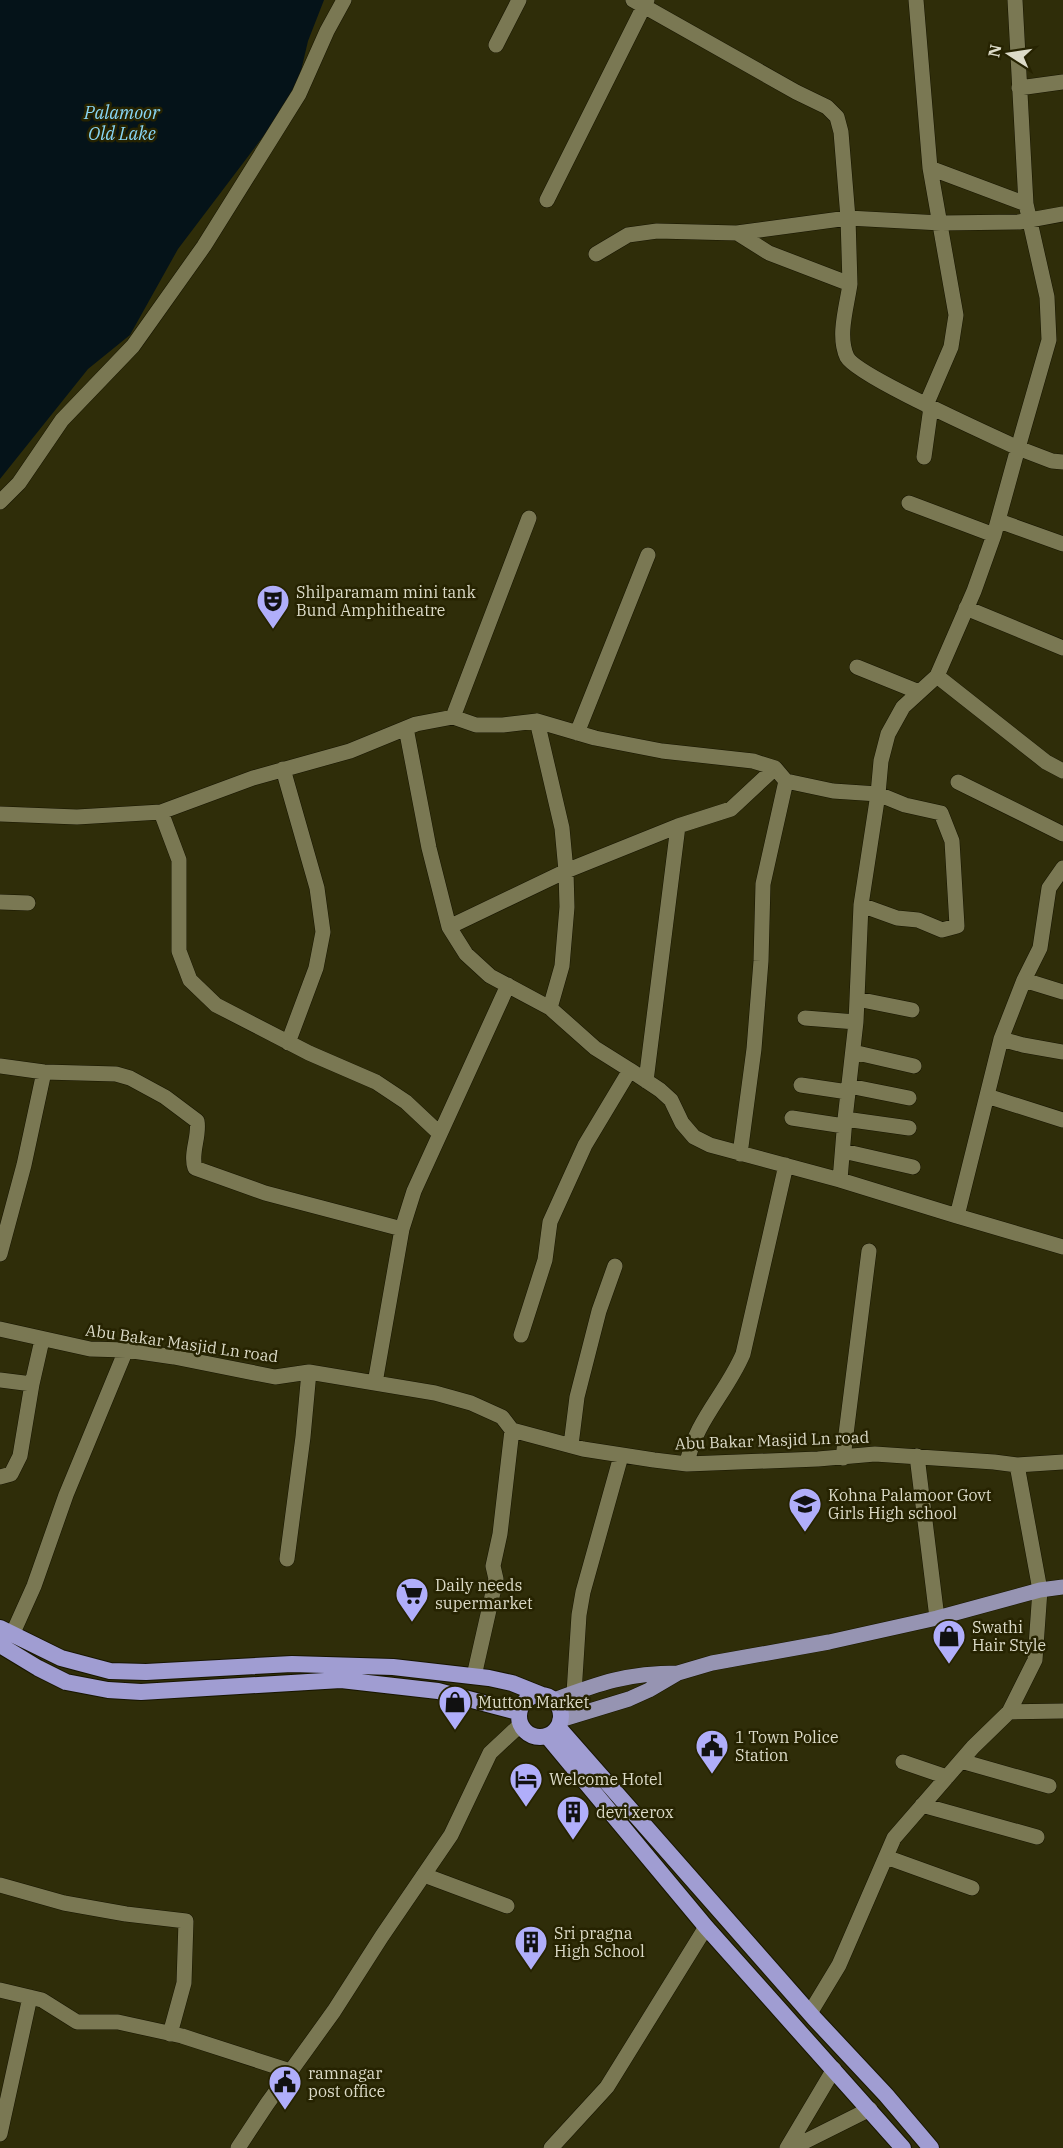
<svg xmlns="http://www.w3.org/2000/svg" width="1063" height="2148" font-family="'IBM Plex Serif',serif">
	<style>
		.water { fill: #051319 }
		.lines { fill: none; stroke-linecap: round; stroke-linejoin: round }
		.minor-casing { stroke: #171500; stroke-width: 16 }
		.tertiary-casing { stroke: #171500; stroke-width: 16 }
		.primary-casing { stroke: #171500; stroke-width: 16 }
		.trunk-casing { stroke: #171500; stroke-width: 18 }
		.minor { stroke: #7a7853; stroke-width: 15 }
		.tertiary { stroke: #7a7853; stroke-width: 15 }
		.primary { stroke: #9694b2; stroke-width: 15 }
		.trunk { stroke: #a09dd2; stroke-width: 16 }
		.labels { text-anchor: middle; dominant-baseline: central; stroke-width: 5; stroke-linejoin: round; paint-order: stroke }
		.poi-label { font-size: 16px; fill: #dcdbc8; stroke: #262301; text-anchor: start }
		.street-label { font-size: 16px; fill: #dcdbc8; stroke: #262301 }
		.water-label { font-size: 18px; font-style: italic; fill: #89d6f5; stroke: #262301 }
	</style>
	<rect width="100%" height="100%" fill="#2f2d09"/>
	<path class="water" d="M0,0H324L308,41L297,88L282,114L265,134L178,249L130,335L88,369L0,479Z"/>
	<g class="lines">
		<g class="minor-casing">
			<path id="minor" d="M633,0L796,92L827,107L837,117L841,132L848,218L941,223L1019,222L1063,214
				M916,0L930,168L1026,204
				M496,45L519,0
				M1019,88L1063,82
				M547,200L647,0
				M737,233L848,218L850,284
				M596,254L628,235L657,231L737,233L769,253L850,284C847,306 837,336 847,357C857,376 991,435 1018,448L1049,340L1047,297L1026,204L1015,0
				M926,405L951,347L956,315L930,168
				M924,457L931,407
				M909,503L994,535
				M999,521L1063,544
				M966,608L1063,648
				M857,667L919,692
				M937,676L1046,762L1063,771
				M453,717L529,518
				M537,721L562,828L566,871L567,907L562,966L550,1008L595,1048L630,1070
				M406,728L429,848L449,927L466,954L490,976L550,1008
				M577,733L648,555
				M283,769L317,888L323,932L316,968L288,1043
				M958,782L1063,834
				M161,812L179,860V951L190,980L216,1005L309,1053L376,1082L406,1102L439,1133
				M0,814L77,817L161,812L253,778L350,751L416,724L453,717L476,725H503L537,721L595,738L662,751L753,761L775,768L786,781L833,791L878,794L905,805L941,813L952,841L957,926L942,930L918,920L897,918L861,905L856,1022L845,1119L840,1180L957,1216
				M1063,868L1049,888L1040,948L1024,980L1001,1039L1023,1045L1063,1052
				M0,902L28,903
				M861,905L878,794L881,761L888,734L903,707L937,676L974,591L994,535L1018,448L1052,461L1063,462
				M449,927L566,871L678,826
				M1024,980L1063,992
				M857,999L912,1010
				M805,1018L856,1022
				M1001,1039L957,1216L1063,1247
				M853,1052L914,1066
				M0,1066L44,1072L116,1074L130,1078L165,1097L197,1121C200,1136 190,1153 195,1168L265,1193L402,1229L375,1383
				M646,1081L678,826L731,809L775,768
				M801,1085L848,1092
				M849,1086L909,1098
				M987,1096L1063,1120
				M792,1118L844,1126
				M845,1119L909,1128
				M843,1151L913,1167
				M740,1154L754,1049L761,961L763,884L786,781
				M402,1229L414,1191L508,985
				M0,1254L24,1165L44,1072
				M0,1329L90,1349L126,1350L174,1357L275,1377L309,1372L435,1393L471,1403L502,1417L512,1430L583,1449L654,1460L687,1464L818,1459L875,1454L994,1462L1017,1465L1063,1462
				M521,1335L545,1260L550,1222L585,1145L630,1070L660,1090L671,1100L682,1123L694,1137L710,1145L840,1180
				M0,1380L32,1384
				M571,1445L577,1397L599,1311L615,1266
				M917,1456L937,1618
				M843,1458L869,1251
				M687,1464C694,1423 727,1392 743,1354L786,1165
				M0,1477L11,1474L20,1456L32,1384L42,1340
				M287,1559L303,1437L309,1372
				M12,1635L34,1586L66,1495L126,1350
				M474,1676L496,1579L493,1566L500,1534L512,1430
				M574,1693L579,1615L583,1592L621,1456
				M1009,1712L1063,1711
				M961,1761L1049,1786
				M903,1762L947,1777
				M922,1805L1037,1837
				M886,1857L972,1888
				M424,1875L507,1906
				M0,1885L64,1903L126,1914L186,1921L184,1983L170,2034
				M0,1990L42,2000L77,2022H118L182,2036L290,2071
				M810,2013L839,1965L894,1838L973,1747L1009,1712L1035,1660L1040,1590L1017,1465
				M0,2134L30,1997
				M551,2148L607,2087L706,1927
				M787,2148L834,2069
				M792,2148L870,2109"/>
		</g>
		<g class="tertiary-casing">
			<path id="tertiary" d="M0,502L19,483L62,420L133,346L204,246L299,94L327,31L344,0
				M238,2148L267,2104L334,2011L382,1936L451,1835L490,1753L520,1725"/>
		</g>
		<g class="primary-casing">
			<path id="primary" d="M554,1700C600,1683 627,1673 678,1673
				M560,1720L629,1699L649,1690L678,1673L712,1663L829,1642L937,1618L1040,1590L1063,1587"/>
		</g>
		<g class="trunk-casing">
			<path id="trunk" d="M0,1628L61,1658L110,1671L146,1672L292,1664L393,1667L489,1678L512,1683L542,1695
				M0,1645L38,1668L66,1682L108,1690L141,1692L341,1680L438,1691L518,1712
				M519 1716a21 21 0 1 1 42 0a21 21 0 1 1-42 0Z
				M558,1727L814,2018L886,2095L931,2148
				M547,1736L706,1927L903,2148"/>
		</g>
		<use href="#minor" class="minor"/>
		<use href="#tertiary" class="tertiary"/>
		<use href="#primary" class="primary"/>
		<use href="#trunk" class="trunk"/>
	</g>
	<defs>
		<g id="theatre-pin" transform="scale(1.725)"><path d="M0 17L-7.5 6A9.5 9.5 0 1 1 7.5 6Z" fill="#b0aefa" stroke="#262301"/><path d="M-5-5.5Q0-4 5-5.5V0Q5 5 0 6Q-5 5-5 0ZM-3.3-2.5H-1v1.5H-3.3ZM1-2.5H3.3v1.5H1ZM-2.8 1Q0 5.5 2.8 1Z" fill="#111"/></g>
		<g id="school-pin" transform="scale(1.725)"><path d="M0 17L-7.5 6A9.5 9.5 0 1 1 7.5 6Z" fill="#b0aefa" stroke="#262301"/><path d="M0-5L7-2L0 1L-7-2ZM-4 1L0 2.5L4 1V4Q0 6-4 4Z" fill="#111"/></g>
		<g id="supermarket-pin" transform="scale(1.725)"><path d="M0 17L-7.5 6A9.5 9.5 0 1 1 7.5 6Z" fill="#b0aefa" stroke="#262301"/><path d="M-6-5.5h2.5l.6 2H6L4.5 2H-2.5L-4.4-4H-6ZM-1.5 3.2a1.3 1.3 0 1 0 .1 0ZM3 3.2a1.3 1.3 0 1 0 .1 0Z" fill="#111"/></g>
		<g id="shop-pin" transform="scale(1.725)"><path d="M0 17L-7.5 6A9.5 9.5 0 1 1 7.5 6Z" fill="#b0aefa" stroke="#262301"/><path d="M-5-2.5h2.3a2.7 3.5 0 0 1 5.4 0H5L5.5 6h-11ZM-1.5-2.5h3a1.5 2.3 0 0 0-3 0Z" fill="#111"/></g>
		<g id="civic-pin" transform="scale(1.725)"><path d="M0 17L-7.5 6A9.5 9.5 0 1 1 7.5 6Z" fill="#b0aefa" stroke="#262301"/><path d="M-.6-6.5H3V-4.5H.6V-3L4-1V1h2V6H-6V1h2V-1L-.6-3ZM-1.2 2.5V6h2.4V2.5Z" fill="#111"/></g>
		<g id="hotel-pin" transform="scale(1.725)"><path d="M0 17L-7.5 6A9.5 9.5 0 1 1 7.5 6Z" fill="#b0aefa" stroke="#262301"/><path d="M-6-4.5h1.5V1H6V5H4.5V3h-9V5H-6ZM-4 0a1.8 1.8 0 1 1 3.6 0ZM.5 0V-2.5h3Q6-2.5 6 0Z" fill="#111"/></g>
		<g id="building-pin" transform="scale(1.725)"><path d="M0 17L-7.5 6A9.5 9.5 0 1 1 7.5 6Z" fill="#b0aefa" stroke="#262301"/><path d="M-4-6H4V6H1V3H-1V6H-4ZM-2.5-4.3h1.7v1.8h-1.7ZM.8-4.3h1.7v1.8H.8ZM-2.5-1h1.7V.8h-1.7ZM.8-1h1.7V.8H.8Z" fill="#111"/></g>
	</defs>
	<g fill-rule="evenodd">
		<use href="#theatre-pin" x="273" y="601"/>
		<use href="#school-pin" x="805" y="1504"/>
		<use href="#supermarket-pin" x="412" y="1594"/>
		<use href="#shop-pin" x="949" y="1636"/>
		<use href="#shop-pin" x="455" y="1702"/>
		<use href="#civic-pin" x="712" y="1746"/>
		<use href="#hotel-pin" x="526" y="1779"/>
		<use href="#building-pin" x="573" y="1812"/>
		<use href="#building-pin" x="531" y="1942"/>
		<use href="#civic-pin" x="285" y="2082"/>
	</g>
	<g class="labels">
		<g class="poi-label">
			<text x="296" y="592">Shilparamam mini tank<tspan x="296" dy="18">Bund Amphitheatre</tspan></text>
			<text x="828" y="1495">Kohna Palamoor Govt<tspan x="828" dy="18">Girls High school</tspan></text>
			<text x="435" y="1585">Daily needs<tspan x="435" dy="18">supermarket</tspan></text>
			<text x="972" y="1627">Swathi<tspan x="972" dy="18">Hair Style</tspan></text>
			<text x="478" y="1702">Mutton Market</text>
			<text x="735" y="1737">1 Town Police<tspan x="735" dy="18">Station</tspan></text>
			<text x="549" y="1779">Welcome Hotel</text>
			<text x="596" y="1812">devi xerox</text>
			<text x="554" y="1933">Sri pragna<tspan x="554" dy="18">High School</tspan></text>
			<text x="308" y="2073">ramnagar<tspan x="308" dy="18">post office</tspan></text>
		</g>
		<g class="street-label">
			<text transform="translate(182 1343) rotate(8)">Abu Bakar Masjid Ln road</text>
			<text transform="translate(772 1440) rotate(-2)">Abu Bakar Masjid Ln road</text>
		</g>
		<g class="water-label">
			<text x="122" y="112">Palamoor<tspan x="122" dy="21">Old Lake</tspan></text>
		</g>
	</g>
	<g transform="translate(1009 54) rotate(282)" stroke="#262301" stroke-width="4.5" paint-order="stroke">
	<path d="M0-4.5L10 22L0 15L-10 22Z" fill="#dcdbc8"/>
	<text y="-9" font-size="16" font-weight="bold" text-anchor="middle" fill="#dcdbc8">N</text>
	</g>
</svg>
